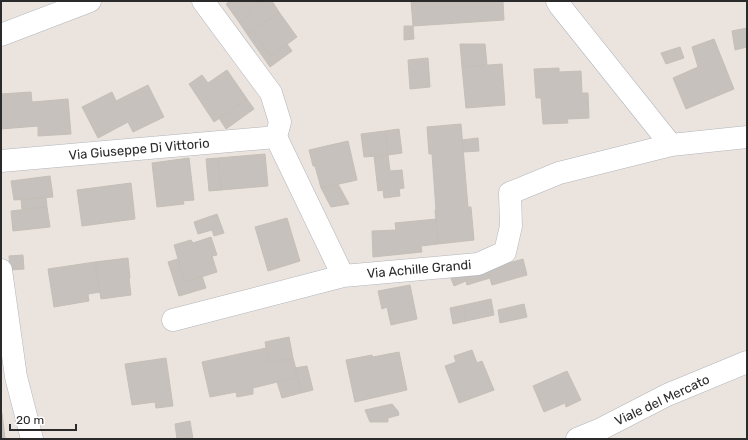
<svg xmlns="http://www.w3.org/2000/svg" width="748" height="440" font-family="Rubik,sans-serif">
	<style>
		.building { fill: #c6c1bd; stroke: #c6bfb7 }
		.lines { fill: none; stroke-linecap: round; stroke-linejoin: round }
		.street-casing { stroke: #b1b4bc; stroke-width: 23 }
		.secondary-casing { stroke: #b1b4bc; stroke-width: 23 }
		.street { stroke: #fff; stroke-width: 22 }
		.secondary { stroke: #fff; stroke-width: 22 }
		.labels { text-anchor: middle; dominant-baseline: central; stroke-width: 3.5; stroke-linejoin: round; paint-order: stroke }
		.street-label { font-size: 13px; fill: #2a2a2a; stroke: #fff }
	</style>
	<rect width="100%" height="100%" fill="#ebe4de"/>
	<path class="building" d="M230,1H262L249,10L251,14L239,22L226,4Z
		M262,1H272L279,12L247,34L239,22L251,14L249,10Z
		M411,1H503L504,20L413,26Z
		M279,12L297,37L271,56L253,30Z
		M404,26H413L414,39L404,40Z
		M747,28V47L735,50L732,31Z
		M253,30L271,56L287,44L292,51L270,67L247,34Z
		M714,39L734,89L686,109L673,78L698,67L692,47Z
		M460,44H485L487,65L462,67Z
		M680,47L684,58L666,64L661,53Z
		M428,58L430,87L410,89L408,60Z
		M502,64L505,105L466,108L462,67Z
		M559,68V72L581,71L582,93H588L589,118L567,119L568,123L543,124L541,98H536L534,69Z
		M227,70L247,99L214,122L189,84L202,75L208,83Z
		M148,85L164,117L133,132L128,122L98,138L82,107L112,92L116,101Z
		M31,92L32,102L68,99L71,134L38,136V126L1,129V94Z
		M247,99L254,109L226,129L219,118Z
		M461,124L468,207H471L474,240L438,244L435,210H436L432,154H429L427,127Z
		M399,129L402,153L388,155L385,131Z
		M385,131L388,155L364,157L361,134Z
		M478,138L479,151L463,152L462,140Z
		M348,141L357,180L321,188L315,166H313L309,150Z
		M265,154L268,186L221,190L218,158Z
		M388,155L390,171L402,170L404,188L399,189L400,196L384,198L383,190L378,191L374,156Z
		M189,158L194,200L183,201L184,204L157,207L152,163Z
		M218,158L221,190L209,191L206,159Z
		M50,176L53,197L14,200L11,181Z
		M131,183L135,219L82,226L77,190Z
		M338,184L349,204L331,207L321,188Z
		M46,197L47,207L22,209L21,200Z
		M47,207L50,227L13,231L11,211Z
		M217,214L224,233L214,236L212,230L198,234L194,222Z
		M287,218L300,261L268,271L255,227Z
		M436,219L438,244L421,246L422,252L373,257L372,231L396,230L395,223Z
		M211,237L217,255L212,256L217,272L185,282L174,245L191,240L193,243Z
		M23,255L24,269L10,270L9,256Z
		M128,258L130,278H129L131,295L101,299L95,262Z
		M178,259L185,282L202,276L206,288L179,296L168,262Z
		M523,259L527,275L492,285L487,269Z
		M95,262L100,292L88,294L89,301L54,307L48,269Z
		M487,269L490,278L467,285L466,281L463,275Z
		M463,275L466,281L454,286L450,276Z
		M410,285L417,319L391,325L387,307L382,309L378,291Z
		M491,299L494,315L466,321L464,305Z
		M524,304L527,317L500,323L498,310Z
		M464,305L466,321L453,324L450,308Z
		M289,337L293,358L269,363L265,342Z
		M266,348L269,363L293,358L298,377L253,388V394L237,397L236,392L210,397L202,362Z
		M472,350L477,363L482,361L494,390L459,403L445,366L456,362L454,356Z
		M399,352L407,390L355,402L346,360L372,355L373,357Z
		M166,358L173,406L156,408L155,402L132,405L125,364Z
		M307,366L313,390L301,393L295,368Z
		M567,371L581,400L566,407L565,403L544,412L533,386Z
		M298,377L301,393L282,398L277,382Z
		M392,404L398,411L399,415L388,418V422H370L365,410Z
		M1,413H2L5,439H1Z
		M190,421L193,439H177L175,424Z"/>
	<g class="lines">
		<g class="street-casing">
			<path id="street" d="M203,1L271,93L280,122L276,137L343,276L478,264L505,252L511,226L510,193L559,173L671,145L747,137
				M557,1L560,6L671,145
				M1,161L276,137
				M1,270L16,377L32,439
				M173,320L343,276"/>
		</g>
		<g class="secondary-casing">
			<path id="secondary" d="M1,35L90,1
				M577,439L599,430L667,395L747,362"/>
		</g>
		<use href="#street" class="street"/>
		<use href="#secondary" class="secondary"/>
	</g>
	<g class="labels">
		<g class="street-label">
			<text transform="translate(139 149) rotate(-5)">Via Giuseppe Di Vittorio</text>
			<text transform="translate(419 269) rotate(-5)">Via Achille Grandi</text>
			<text transform="translate(662 400) rotate(-25)">Viale del Mercato</text>
		</g>
	</g>
	<rect width="748" height="440" fill="none" stroke="#2a2a2a" stroke-width="4"/>
	<path d="M10 424v6h66v-6" fill="none" stroke="#2a2a2a" stroke-width="2"/>
	<text x="16" y="424" font-size="12" fill="#2a2a2a" stroke="#ffffff" stroke-width="3" paint-order="stroke">20 m</text>
</svg>
